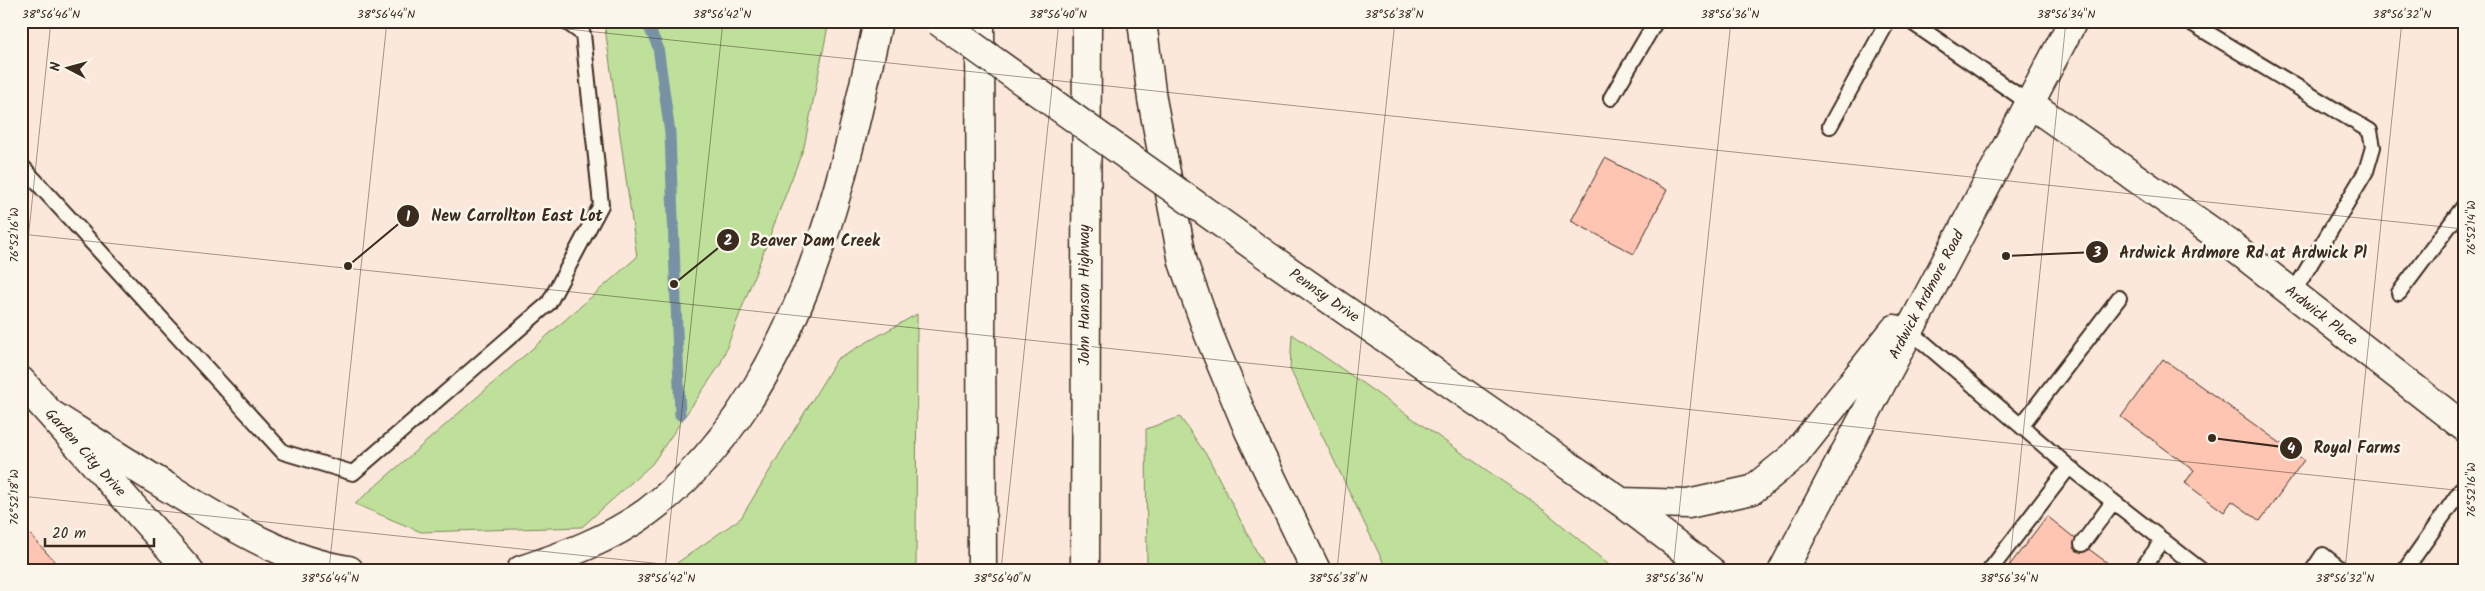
<svg xmlns="http://www.w3.org/2000/svg" width="2485" height="591" font-family="Kalam,sans-serif">
	<style>
		.green { fill: #bee09a; stroke: #7c855c }
		.lines { fill: none; stroke-linecap: round; stroke-linejoin: round }
		.stream { stroke: #7891a5; stroke-width: 11 }
		.building { fill: #fec5b2; stroke: #3b2a1e }
		.lane-casing { stroke: #3b2a1e; stroke-width: 18 }
		.street-casing { stroke: #3b2a1e; stroke-width: 31 }
		.secondary-casing { stroke: #3b2a1e; stroke-width: 31 }
		.highway-casing { stroke: #3b2a1e; stroke-width: 31 }
		.lane { stroke: #fbf7ec; stroke-width: 14 }
		.street { stroke: #fbf7ec; stroke-width: 28 }
		.secondary { stroke: #fbf7ec; stroke-width: 28 }
		.highway { stroke: #fbf7ec; stroke-width: 28 }
		.secondary-bridge-casing { stroke: #3b2a1e; stroke-width: 31; stroke-linecap: butt }
		.secondary-bridge { stroke: #fbf7ec; stroke-width: 28 }
		.ticks { fill: none; stroke: #3b2a1e; stroke-width: 1; stroke-opacity: 0.45 }
		.labels { text-anchor: middle; dominant-baseline: central; stroke-width: 5; stroke-linejoin: round; paint-order: stroke }
		.street-label { font-size: 15px; fill: #3b2a1e; stroke: #fbf7ec }
		.leader { fill: none; stroke: #3b2a1e; stroke-width: 2 }
		.callout-dot { fill: #3b2a1e; stroke: #fbf7ec; stroke-width: 2 }
		.mark-label { font-size: 15px; text-anchor: middle; font-weight: bold; fill: #fff }
		.callout-label { font-size: 16px; text-anchor: middle; font-weight: bold; fill: #3b2a1e; stroke: #fbf7ec; stroke-width: 5; stroke-linejoin: round; paint-order: stroke }
		.neatline { fill: none; stroke: #3b2a1e; stroke-width: 2 }
		.ticks-label { font-size: 12px; text-anchor: middle; fill: #3b2a1e }
	</style>
	<rect width="100%" height="100%" fill="#fce8db"/>
	<filter id="ink" filterUnits="userSpaceOnUse"><feTurbulence type="fractalNoise" baseFrequency=".02" numOctaves="2"/><feDisplacementMap in="SourceGraphic" scale="10" xChannelSelector="R" yChannelSelector="G"/><feConvolveMatrix kernelMatrix="1 2 1 2 8 2 1 2 1" color-interpolation-filters="sRGB"/></filter>
	<g filter="url(#ink)">
		<path class="green" d="M604,21H829L804,147L720,365L652,464L582,527L421,532L355,504L637,257Z
			M917,314L916,570H667L741,518L837,359Z
			M1292,334L1545,511L1615,570H1387L1290,369Z
			M1180,417L1208,457L1266,570H1147L1146,429Z"/>
		<g class="lines">
			<path class="stream" d="M646,21L658,47L670,133L680,415"/>
		</g>
		<path class="building" d="M1605,158L1667,190L1634,254L1571,221Z
			M2163,359L2304,460L2260,521L2232,501L2224,512L2185,483L2194,470L2121,417Z
			M2047,516L2082,544L2117,570H2006Z
			M21,524L62,570H21Z"/>
		<g class="lines">
			<g class="lane-casing">
				<path id="lane" d="M1910,21L2029,103
					M2188,21L2370,131L2373,147L2366,171L2293,293
					M1611,98L1656,21
					M1830,126L1888,21
					M21,165L283,452L353,473L549,303L601,205L583,34L565,21
					M2399,293L2464,206
					M1909,330L2069,467
					M2021,426L2119,298
					M2082,544L2113,502
					M1990,570L2069,467L2201,570
					M2141,570L2163,540
					M2313,570L2323,555L2342,570
					M2405,570L2464,486"/>
			</g>
			<g class="street-casing">
				<path id="street" d="M2029,103L2231,245L2464,427"/>
			</g>
			<g class="secondary-casing">
				<path id="secondary" d="M1276,262L1621,502L1710,570
					M21,381L189,570
					M1621,502L1688,504L1752,490L1794,456L1895,329
					M1783,570L2073,21"/>
			</g>
			<g class="highway-casing">
				<path id="highway" d="M980,21L982,570
					M1142,21L1152,99L1183,262L1209,335L1249,431L1316,570
					M51,414C89,438 128,463 167,487C223,521 283,561 349,570
					M521,570C566,555 608,540 647,512C796,401 841,192 878,21
					M1085,570L1087,21"/>
			</g>
			<use href="#lane" class="lane"/>
			<use href="#street" class="street"/>
			<use href="#secondary" class="secondary"/>
			<use href="#highway" class="highway"/>
			<g class="secondary-bridge-casing">
				<path id="secondary-bridge" d="M938,21L1276,262"/>
			</g>
			<use href="#secondary-bridge" class="secondary-bridge"/>
		</g>
	</g>
	<path class="ticks" d="M491,21L2464,229M21,234L2464,491M21,307L51,21M21,496L719,570M329,570L387,21M665,570L723,21M1001,570L1059,21M1337,570L1395,21M1673,570L1731,21M2009,570L2066,21M2345,570L2402,21"/>
	<g class="labels">
		<g class="street-label">
			<text transform="translate(1085 295) rotate(-90)">John Hanson Highway</text>
			<text transform="translate(1927 295) rotate(-62)">Ardwick Ardmore Road</text>
			<text transform="translate(1324 296) rotate(35)">Pennsy Drive</text>
			<text transform="translate(2321 316) rotate(38)">Ardwick Place</text>
			<text transform="translate(85 453) rotate(48)">Garden City Drive</text>
		</g>
	</g>
	<path class="leader" d="M348 266L408 216M674 284L728 240M2006 256L2097 252M2212 438L2291 448"/>
	<g class="callout-dot">
		<circle cx="348" cy="266" r="5"/>
		<circle cx="674" cy="284" r="5"/>
		<circle cx="2006" cy="256" r="5"/>
		<circle cx="2212" cy="438" r="5"/>
		<circle cx="408" cy="216" r="12"/>
		<circle cx="728" cy="240" r="12"/>
		<circle cx="2097" cy="252" r="12"/>
		<circle cx="2291" cy="448" r="12"/>
	</g>
	<g class="mark-label">
		<text x="408" y="221">1</text>
		<text x="728" y="245">2</text>
		<text x="2097" y="257">3</text>
		<text x="2291" y="453">4</text>
	</g>
	<g class="callout-label">
		<text x="517" y="221">New Carrollton East Lot</text>
		<text x="815" y="246">Beaver Dam Creek</text>
		<text x="2243" y="258">Ardwick Ardmore Rd at Ardwick Pl</text>
		<text x="2357" y="453">Royal Farms</text>
	</g>
	<rect width="2485" height="591" fill="none" stroke="#fbf7ec" stroke-width="55"/>
	<g transform="translate(68 68) rotate(276)" stroke="#fbf7ec" stroke-width="4" paint-order="stroke">
	<path d="M0-4L9 19L0 12L-9 19Z" fill="#3b2a1e"/>
	<text y="-8" font-size="14" font-weight="bold" text-anchor="middle" fill="#3b2a1e">N</text>
	</g>
	<path d="M45 538v8h109v-8" fill="none" stroke="#3b2a1e" stroke-width="2.5"/>
	<text x="52" y="538" font-size="15" fill="#3b2a1e" stroke="#fbf7ec" stroke-width="4" paint-order="stroke">20 m</text>
	<rect x="28" y="28" width="2430" height="536" class="neatline"/>
	<g class="ticks-label">
		<text x="51" y="18">38°56'46"N</text>
		<text x="386" y="18">38°56'44"N</text>
		<text x="722" y="18">38°56'42"N</text>
		<text x="1058" y="18">38°56'40"N</text>
		<text x="1394" y="18">38°56'38"N</text>
		<text x="1730" y="18">38°56'36"N</text>
		<text x="2066" y="18">38°56'34"N</text>
		<text x="2402" y="18">38°56'32"N</text>
		<text transform="translate(2471 228) rotate(-90)" y="4">76°52'14"W</text>
		<text transform="translate(14 235) rotate(-90)" y="4">76°52'16"W</text>
		<text transform="translate(2471 490) rotate(-90)" y="4">76°52'16"W</text>
		<text transform="translate(14 497) rotate(-90)" y="4">76°52'18"W</text>
		<text x="330" y="582">38°56'44"N</text>
		<text x="666" y="582">38°56'42"N</text>
		<text x="1002" y="582">38°56'40"N</text>
		<text x="1338" y="582">38°56'38"N</text>
		<text x="1674" y="582">38°56'36"N</text>
		<text x="2009" y="582">38°56'34"N</text>
		<text x="2345" y="582">38°56'32"N</text>
	</g>
</svg>
